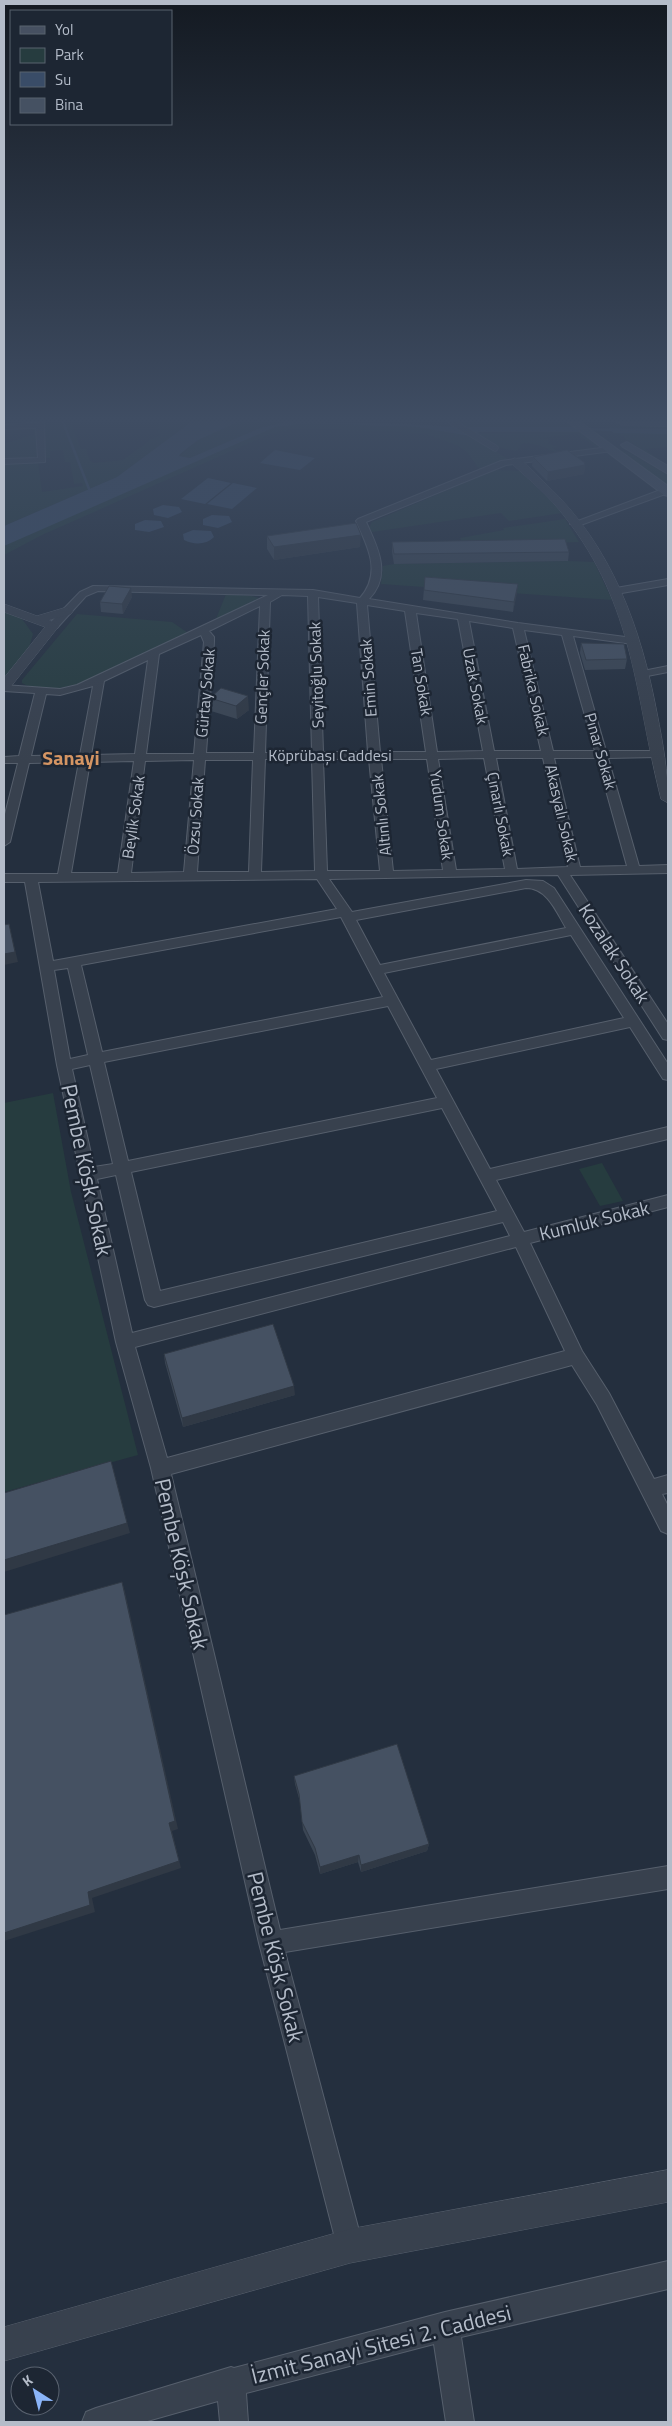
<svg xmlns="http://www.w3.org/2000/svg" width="672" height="2426" font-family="'Titillium Web',sans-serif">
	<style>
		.green { fill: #263c3f; fill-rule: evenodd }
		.water { fill: #394c67 }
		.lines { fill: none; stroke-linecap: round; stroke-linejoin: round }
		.stream { stroke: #394c67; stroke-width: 2.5 }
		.pedestrian-casing { stroke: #565f6c; stroke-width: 7 }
		.minor-casing { stroke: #565f6c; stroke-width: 2 }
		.tertiary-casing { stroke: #565f6c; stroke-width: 1 }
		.secondary-casing { stroke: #565f6c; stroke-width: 2 }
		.pedestrian { stroke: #38414e; stroke-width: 6 }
		.minor { fill: #38414e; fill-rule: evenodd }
		.tertiary { fill: #38414e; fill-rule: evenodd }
		.secondary { fill: #465061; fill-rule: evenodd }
		.wall { fill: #3b4654 }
		.shaded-wall { fill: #303945 }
		.building { fill: #455162; stroke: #303945 }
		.labels { text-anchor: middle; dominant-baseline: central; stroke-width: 5; stroke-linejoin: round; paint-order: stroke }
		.far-street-label { font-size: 16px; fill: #b4bcc9; stroke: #1d2633 }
		.street-label { font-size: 19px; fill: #b4bcc9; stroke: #1d2633 }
		.far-district-label { font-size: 20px; font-weight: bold; fill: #d59563; stroke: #1d2633 }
		.near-street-label { font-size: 22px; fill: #b4bcc9; stroke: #1d2633 }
	</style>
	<rect width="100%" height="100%" fill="#242f3e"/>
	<path class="green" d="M162,422H191L117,477L4,526V464L38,462L42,492L83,486L82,483L74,484L70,462H65L63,450L50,451V458H45L43,423H80L72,425L81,449H86L90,461L94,463L123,460L153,438L161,435L157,432L162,428H155Z
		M238,422H286L260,428L190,458L179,456L198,440Z
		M456,422H562L573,427L463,426Z
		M309,423L418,427L441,430L471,436L508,459L479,469L468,453L457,445L422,433L295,428L268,435L42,535L4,555V546L25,535L260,431L283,425Z
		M613,425L668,426V447L645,449L668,467L607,426Z
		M33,428H36L39,457L4,460V444L34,434Z
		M580,432L597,441L600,446C593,449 563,455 557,453C550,450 531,440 519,445L521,446L516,451L498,447L474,433ZM577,434L596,447L560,453L552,448L558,446L548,444L549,439L540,438Z
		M619,450L630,453L668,475V486L666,488Z
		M495,470L520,471L563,513L509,521L501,513L372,532L369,527L372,522Z
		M565,519L579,542L464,546L460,538L504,530L503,528Z
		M568,561L594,562L612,600L381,584L383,566L394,564Z
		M226,594L252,596L259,598L216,619Z
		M4,611L22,619L33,634L29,648L4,679Z
		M77,614L172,622L188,633C150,652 63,707 22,683V680Z
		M53,1093L71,1192L138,1455L4,1492V1103Z
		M602,1163L623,1201L600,1206L579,1169Z"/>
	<path class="water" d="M191,422H238L198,440L180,454L179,456L190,458L260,428L286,422L409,424L456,427H573L580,432H479L471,436L417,427L309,423L275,427L4,546V526L117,477Z
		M608,428L668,429V434L614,433Z
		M275,450L315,458L300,470L260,463Z
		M208,478L231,483L205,504L181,499Z
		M233,483L257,488L232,509L207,504Z
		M163,505L179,507L182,512L168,518L154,515L153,509Z
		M212,515L229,516L232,522L218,528L203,525V519Z
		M145,520L161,521L164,527L149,532L135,530V524Z
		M193,530L211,531L214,537C206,545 194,545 184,540L183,534Z"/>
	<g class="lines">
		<path class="stream" d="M63,422L91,494
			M585,429L614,430"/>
		<g class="pedestrian-casing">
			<path id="pedestrian" d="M452,422L495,448"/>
		</g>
		<g class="minor-casing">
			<path id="minor" d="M44,422L45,462L4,464V459L38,458L36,428L4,429V425Z
				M609,447L613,449L612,451L506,465L366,522C378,548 392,575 369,599L518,623L633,638L638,641L633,644L573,636L606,751H657L663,754L657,757L608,758L639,866L668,865V873L570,875L668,1024V1040L663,1039L558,875L329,879L352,912L526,880L543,881L554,888L668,1064V1080L663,1079L630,1027L436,1069L490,1169L668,1127V1139L496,1180L524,1232L668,1195V1207L530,1243L582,1351L609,1393L654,1479L668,1475V1493L662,1494L668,1506V1534L661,1531L597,1405L572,1365L171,1474L280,1930L668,1866V1889L285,1952L363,2246L360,2256L350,2259L340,2256L337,2246L259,1943L151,1468L116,1342L57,1065L25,882H4V874H58L79,762L29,763L10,842L4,846V818L18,763H4V757L19,756L35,693L4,691V685L60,689L77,685L268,595L98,591L86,596L57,628H49V624L80,592L93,586L313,590L360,598C382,573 368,547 356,521L358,519L501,461ZM282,595L308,596L312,752L265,753L270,602ZM318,597L357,603L368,752H323ZM367,605L405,611L426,752H380ZM260,606L254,753H206L214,642V637L209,631ZM416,613L458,619L483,751L437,752ZM469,621L513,628L541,751H494ZM524,630L562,635L595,751H553ZM201,635L204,642L194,754H146L159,654ZM148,660L135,754L91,755L104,681ZM93,686L80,755L31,756L46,694L60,695ZM484,758L505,869L456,870L438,759ZM496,758H543L568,867L517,869ZM554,758H597L627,866L580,867ZM265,759H312L315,871L261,872ZM323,759H369L380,871H327ZM381,759H427L443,870L393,871ZM194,760L184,872L131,873L145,761ZM205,760H253L249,872H197ZM134,761L118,873H71L90,762ZM317,879L337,909L53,961L38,882ZM526,888C547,888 556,911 566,928L380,965L356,920ZM341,917L383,997L102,1052L81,965ZM571,935L624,1018L431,1060L384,973ZM68,968L88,1055L70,1059L54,970ZM388,1006L437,1098L128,1161L104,1062ZM90,1065L113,1164L94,1167L72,1069ZM442,1108L497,1211L160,1291L131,1172ZM116,1175L145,1300L148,1305L154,1307L503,1222L510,1236L132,1333L97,1179ZM516,1247L565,1351L167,1458L135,1347Z
				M663,489H668V493L578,526L570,524Z
				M668,579V585L616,594L611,591L616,588Z
				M668,666V672L642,677L637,674L638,672Z
				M668,2261V2289L461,2337L474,2422H446L434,2344L246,2393L248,2422H220L218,2401L144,2422H82L86,2412L96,2408L231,2367L234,2368L445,2312Z"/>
		</g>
		<g class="tertiary-casing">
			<path id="tertiary" d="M515,458C526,461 538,477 547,485C612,546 641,628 657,713C663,744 668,771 668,803L661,799C635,696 635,606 565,517C550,497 530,480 511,463L510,461Z
				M4,604L37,616L67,607L73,611L71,614L49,620L59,626L9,689L4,690V678L45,627L4,612Z
				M668,2170V2202L350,2263L4,2361V2327L350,2229Z"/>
		</g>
		<g class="secondary-casing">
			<path id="secondary" d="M568,422H580L668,486V496L664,495Z
				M617,422H668V426L622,425Z
				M627,442L668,466V474L623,447L621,445Z"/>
		</g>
		<use href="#pedestrian" class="pedestrian"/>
		<use href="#minor" class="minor"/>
		<use href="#tertiary" class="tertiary"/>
		<use href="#secondary" class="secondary"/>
	</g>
	<path class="wall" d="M533,457L585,463L584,474L547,481L532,466Z
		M267,536L360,547L274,560L267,549Z
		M392,542L569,552L568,561L394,564L392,552Z
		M425,577L518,584L513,612L423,600Z
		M132,597L123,614L101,612L100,602Z
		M581,643L627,659L625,669L585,670L580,653Z
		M210,698L249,710L237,719L211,711Z
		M164,1354L295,1395L183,1427L165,1363Z
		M294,1776L429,1844L427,1851L361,1872L358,1862L320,1874L315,1855L303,1830L300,1802L295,1784Z"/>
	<path class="shaded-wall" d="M585,463L584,474L547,481L548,472Z
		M361,535L360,547L274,560V547Z
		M518,584L517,593L513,612L514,602Z
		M131,588L132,597L123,614L122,604Z
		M248,696L249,710L237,719L236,706Z
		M9,924L18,962L4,965V954Z
		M294,1386L295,1395L183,1427L182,1418Z
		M111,1461L130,1533L4,1572V1560Z
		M122,1582L125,1592L178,1829L172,1831L181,1868L92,1898L95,1912L4,1941V1933L88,1892L169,1823Z
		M429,1844L427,1851L361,1872V1865Z
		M359,1855L358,1862L320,1874V1867Z"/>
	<path class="building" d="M567,450L585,463L584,464L585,465L548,472L533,457Z
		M356,523L361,535L274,547L267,536Z
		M565,539L569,552L394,554L392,542Z
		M425,577L518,584L514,602L424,590Z
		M109,586L131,588L122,604L100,602Z
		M581,643L624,644L627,659L586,660Z
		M221,688L248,696L236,706L210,698Z
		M9,924L15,952L4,954V925Z
		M273,1324L294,1386L182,1418L164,1354Z
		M111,1461L127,1523L4,1560V1493Z
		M122,1582L175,1821L169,1823L179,1861L88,1892L90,1905L4,1933V1615Z
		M397,1744L429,1844L361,1865L359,1855L320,1867L315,1848L302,1822L299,1794L294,1776Z"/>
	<linearGradient id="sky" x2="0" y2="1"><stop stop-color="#141a22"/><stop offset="0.55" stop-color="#3f4d63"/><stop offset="1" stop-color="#3f4d63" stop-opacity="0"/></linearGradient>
	<rect width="672" height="762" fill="url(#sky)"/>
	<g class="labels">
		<g class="far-street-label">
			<text transform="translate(316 675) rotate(-92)">Seyitoğlu Sokak</text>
			<text transform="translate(262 677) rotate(-88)">Gençler Sokak</text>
			<text transform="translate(368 678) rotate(-94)">Emin Sokak</text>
			<text transform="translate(422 682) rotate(81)">Tan Sokak</text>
			<text transform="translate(476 686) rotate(79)">Uzak Sokak</text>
			<text transform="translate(534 690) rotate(77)">Fabrika Sokak</text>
			<text transform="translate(205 693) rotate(-85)">Gürtay Sokak</text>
			<text transform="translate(601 751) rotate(74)">Pınar Sokak</text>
			<text x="330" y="755">Köprübaşı Caddesi</text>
			<text transform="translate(562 813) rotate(77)">Akasyalı Sokak</text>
			<text transform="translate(501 814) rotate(79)">Çınarlı Sokak</text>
			<text transform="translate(381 815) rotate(-96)">Altınlı Sokak</text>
			<text transform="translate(442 815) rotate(82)">Yudum Sokak</text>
			<text transform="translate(195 816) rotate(-86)">Özsu Sokak</text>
			<text transform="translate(133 817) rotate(-82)">Beylik Sokak</text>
		</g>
		<g class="street-label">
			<text transform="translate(615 953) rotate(57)">Kozalak Sokak</text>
			<text transform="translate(594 1220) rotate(-14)">Kumluk Sokak</text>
		</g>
		<g class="far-district-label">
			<text x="71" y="757">Sanayi</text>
		</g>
		<g class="near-street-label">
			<text transform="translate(87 1170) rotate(78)">Pembe Köşk Sokak</text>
			<text transform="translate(182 1564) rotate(77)">Pembe Köşk Sokak</text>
			<text transform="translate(276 1957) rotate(76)">Pembe Köşk Sokak</text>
			<text transform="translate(381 2344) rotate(-14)">İzmit Sanayi Sitesi 2. Caddesi</text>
		</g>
	</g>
	<rect width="672" height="2426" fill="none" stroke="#b4bcc9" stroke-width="10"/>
	<rect x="10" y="10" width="162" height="115" fill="#1d2633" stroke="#59626f"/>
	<rect x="20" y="26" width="25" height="8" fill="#465061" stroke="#59626f"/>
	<text x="55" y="35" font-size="15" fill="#b4bcc9">Yol</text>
	<rect x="20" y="48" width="25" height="15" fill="#263c3f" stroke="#59626f"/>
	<text x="55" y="60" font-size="15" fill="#b4bcc9">Park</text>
	<rect x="20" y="72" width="25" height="15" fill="#394c67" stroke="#59626f"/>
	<text x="55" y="85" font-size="15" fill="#b4bcc9">Su</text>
	<rect x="20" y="98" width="25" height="15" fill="#455162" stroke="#59626f"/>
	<text x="55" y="110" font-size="15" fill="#b4bcc9">Bina</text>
	<g transform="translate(35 2391) rotate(324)"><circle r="24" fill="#1d2633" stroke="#59626f"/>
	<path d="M0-4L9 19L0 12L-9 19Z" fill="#8ab4f8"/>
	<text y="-8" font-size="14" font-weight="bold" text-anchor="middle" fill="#b4bcc9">K</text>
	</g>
</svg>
